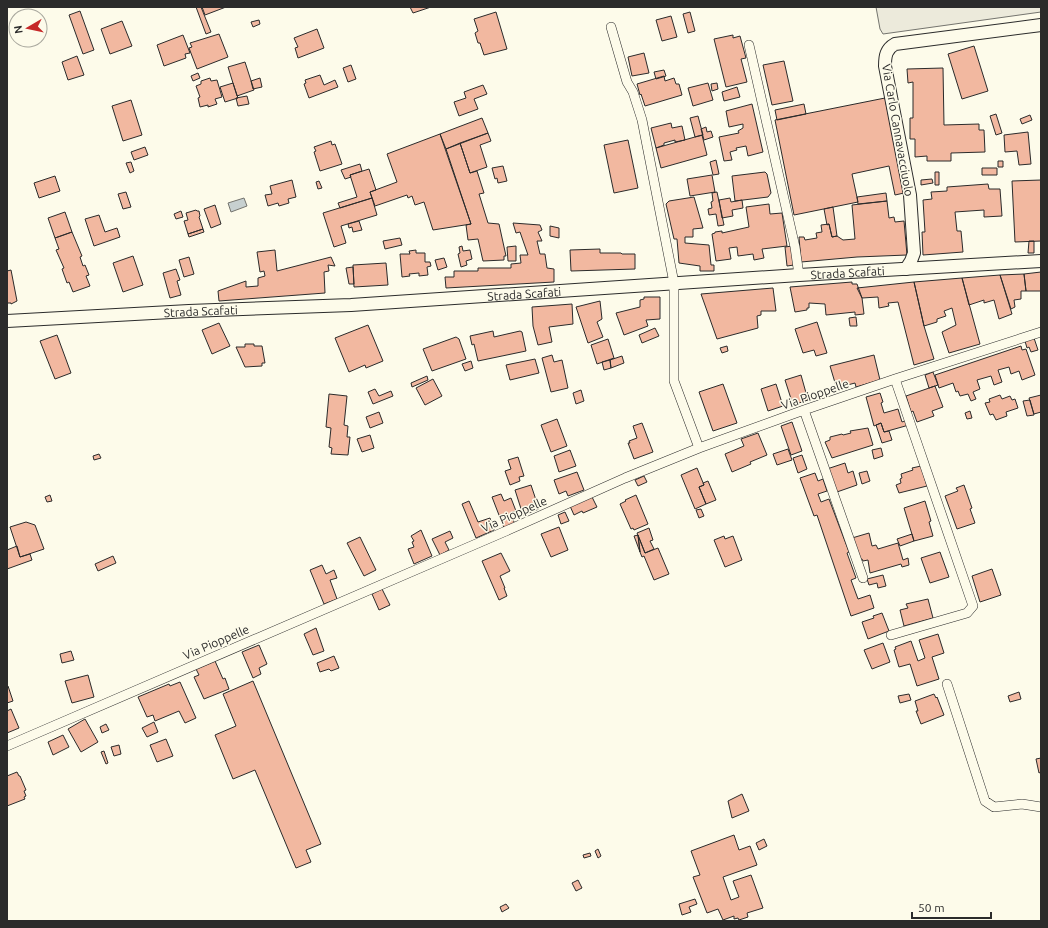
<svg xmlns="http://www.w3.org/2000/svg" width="1048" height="928" font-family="Ubuntu,sans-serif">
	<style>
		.parking { fill: #eceadb; stroke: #74746e }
		.water { fill: #c7d0d0; stroke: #74746e }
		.building { fill: #f2b8a0; stroke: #2b2b2b }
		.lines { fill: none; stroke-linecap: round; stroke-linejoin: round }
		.minor-casing { stroke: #2b2b2b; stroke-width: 10 }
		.tertiary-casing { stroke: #2b2b2b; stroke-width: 14 }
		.minor { stroke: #fdfbea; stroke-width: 9 }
		.tertiary { stroke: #fdfbea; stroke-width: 12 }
		.labels { text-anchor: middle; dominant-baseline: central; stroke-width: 3; stroke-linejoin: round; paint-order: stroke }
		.street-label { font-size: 12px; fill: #2b2b2b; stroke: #fdfbea }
	</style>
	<rect width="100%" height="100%" fill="#fdfbea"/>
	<path class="parking" d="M876,7H1041V12L883,34L880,29Z"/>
	<path class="water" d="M244,198L247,206L231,212L228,203Z"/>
	<path class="building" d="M196,7H201L211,32L206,34Z
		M202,7H226L205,15Z
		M410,7H431L413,13Z
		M80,11L94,50L83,54L69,15Z
		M496,12L507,49L484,55L480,43H478L475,33L478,31L474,19Z
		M690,12L695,31L688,33L683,14Z
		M671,16L677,37L662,41L656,20Z
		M259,20L260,24L253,27L251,22Z
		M122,21L132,46L110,54L101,29Z
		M317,29L324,48L298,58L295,48L298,47L294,38Z
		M219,34L228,57L197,69L189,48L192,47L190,43Z
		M183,35L190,53L185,54L186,58L164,66L157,45Z
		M733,35V38L740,36L746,58L741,59L747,82L726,87L714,39Z
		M974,46L988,91L962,99L948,54Z
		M644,53L649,73L632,76L628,57Z
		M77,56L84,75L68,80L62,62Z
		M784,61L793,101L772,105L763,65Z
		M245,62L254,90L237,96L228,67Z
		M351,65L356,79L348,82L343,68Z
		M943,68L944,125L979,124V130H984L985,152L951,153V161H927V156L915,157V139H910V118H913V82L908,83L907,69Z
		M664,70L666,76L656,79L654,72Z
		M198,73L200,78L193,81L191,76Z
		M320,75L324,85L335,80L338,87L309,98L304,84L306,83L305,80Z
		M664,76L665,81L674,78L676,84H679L682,95L645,106L641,94L640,95L637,84Z
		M210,78L211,81L217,80L222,97L215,99L217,104L208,107V105L200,107L198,98L200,97L196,86L201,84V81Z
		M260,78L262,87L253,89L251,81Z
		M233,83L238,98L225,102L220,87Z
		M708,83L713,100L693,106L688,88Z
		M717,83L718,89L712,91L711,84Z
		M483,85L487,94L474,99L478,109L459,116L454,102L466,98L464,92Z
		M737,87L740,97L724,101L722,92Z
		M247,96L249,104L238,106L236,98Z
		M885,98L904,193L895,195L889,166L852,174L858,202L794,215L775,120Z
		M131,100L142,135L123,141L112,106Z
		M752,104L763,152L748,156L746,146L736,148L737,150L730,152L732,160L724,161L719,137L739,133L738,131L743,128V124L729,127L726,111Z
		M804,104L806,114L777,120L775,110Z
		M996,114L1002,133L996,135L990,116Z
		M1030,115L1032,120L1022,124L1020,119Z
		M698,116L703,135L695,137L690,118Z
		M482,118L488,133L446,149L440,134Z
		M671,123L672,128L682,126L685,140L675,142V140L664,143V145L656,148L651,128Z
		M706,127L707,132L711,131L713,137L704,140L701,129Z
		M1028,132L1031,164L1019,165L1017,151L1005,152L1004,135Z
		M488,133L491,141L480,145L487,167L470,173L460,143Z
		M440,134L471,224L433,230L424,202L415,205L412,196L408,198L407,195L375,206L370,192L397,182L387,154Z
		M702,135L707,155L661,168L656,148Z
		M628,140L638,188L614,193L604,145Z
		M331,141L332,145L335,144L342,164L320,171L314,152L316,151L314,147Z
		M460,143L470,173L477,171L484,193L479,194L488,223L499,224L506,256H504V260L483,261L478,239L468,240L466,225L471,224L446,149Z
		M145,147L148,155L134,160L131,152Z
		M716,160L719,174L713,175L710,162Z
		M998,161H1003V167H998Z
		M131,162L134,171L130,173L126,163Z
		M360,164L362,171L350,175L351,177L345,179L341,170Z
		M503,166L507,181L498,183L497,178L495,179L492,168Z
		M982,168H997V175H982Z
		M369,169L376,190L370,192L372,198L340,208L338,203L357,197L350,175Z
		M765,172L767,174L771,193L768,197L735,201L732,176Z
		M935,172H939V185H935Z
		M712,175L715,192L690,196L687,179Z
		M55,176L60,191L39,198L34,183Z
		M932,179L933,183L921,185V180Z
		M292,180L296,197L288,199L289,203L279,206L278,203L268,206L265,195L272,194L270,186Z
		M1041,180V241L1015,242L1012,181Z
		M319,181L322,188L318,189L316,182Z
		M988,184L989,189H1000L1002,216L984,217V210L955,212L957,231H961L963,252L923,255L922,232H925L923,200L932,199L931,192L947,191V187Z
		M126,192L131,207L123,209L118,194Z
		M717,192L724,225L718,226L716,214L709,215L708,209L712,208L711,202L713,201L712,193Z
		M886,193L887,201L858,204L857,197Z
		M694,197L703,228L693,229V237H685V243L709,245L711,265H714V271H700V266L679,263L677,239H674L666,204L669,201Z
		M372,198L377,215L341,226L346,243L334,247L323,213Z
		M730,198L731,202L742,200L743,208L732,210L733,216L722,218L719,200Z
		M887,201L889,218L894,217L895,222L904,221L907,255L857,257L801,262L799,237H804L805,240L817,238L816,233L822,232L821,225L829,224L832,237L837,236L843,240L855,239L852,205Z
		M769,204L770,214L782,213L787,246L762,249L764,258L754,260L753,254L738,256L737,247L729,248L731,259L716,261L712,234L715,233V232L722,231V233L749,227L746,207Z
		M215,205L221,224L211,228L204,209Z
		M833,207L837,236L832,237L829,224L827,225L824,209Z
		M196,210L197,211H199L200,216L199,217L203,229L188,234L184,221L188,220L186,213Z
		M181,211L183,217L176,219L174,214Z
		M65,212L72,232L55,238L48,218Z
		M99,215L105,232L117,228L120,237L94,246L85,219Z
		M359,221L362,230L353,232L352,227L349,228L348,224Z
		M513,223L540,225L542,230L538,232L542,241H537L540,254H545L547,268L554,269V282L446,288L445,277H454V271H478V268H511V264L521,263L520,255H528L520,232L516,233Z
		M550,226L559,228V238L550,236Z
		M203,229L204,232L189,237L188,234Z
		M72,232L82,256L80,257L83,266L85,265L89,275L86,276L90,286L73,292L69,282L67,283L62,269L64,268L56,250L59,249L55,238Z
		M400,238L402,245L385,249L383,241Z
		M1029,241H1034V253H1028Z
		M462,246L463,251L470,250L472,259L466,261L467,265L461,267L458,254L460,253L459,247Z
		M516,246V261H508L507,247Z
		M792,246L794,265L787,266L785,247Z
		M600,249V253H621L622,254H635V269L571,271L570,250Z
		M275,250L277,271L331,257L335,266L328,265L329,271L324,272L325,293L219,301L218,291L246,281V287L258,286V278L265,276L264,271L260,272L257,252Z
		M416,250V253H425V262H430L431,266L427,267L428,275L419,276V273L409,274L410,276L402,277L400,254H410L409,251Z
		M133,256L143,285L123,292L113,263Z
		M189,257L194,274L184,277L179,260Z
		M444,258L447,267L438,270L435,260Z
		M386,263L388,285L354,287L353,265Z
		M353,267L354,284H349L346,268Z
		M176,269L180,280L177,281L181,295L170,298L163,273Z
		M11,270L17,301L11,304V303H7V271Z
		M1041,272V291H1026L1024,274Z
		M1024,274L1026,291H1021V299L1014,300L1015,307L1011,309L1000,275Z
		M1000,275L1012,314L999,319L994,300L984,303V300L969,305L962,278Z
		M962,278L980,344L949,353L942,332L956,325L952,308L944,311L946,316L937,319V322L924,326L914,282Z
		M852,282V284H857L862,298L864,314L855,315V312L826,315L825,304L809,303V308H807V310L795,312L790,287Z
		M914,282L924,326L934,359L914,365L898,302L888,303L889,306L879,308L878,297L862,298L857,288Z
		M773,288L776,311H761V315L757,316L758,328L717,339L701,294Z
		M644,297H660V319L646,320L648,326L624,335L616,313L640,307V300L644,299Z
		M600,301L602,319L597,322L603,337L588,343L576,307Z
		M572,304L573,324L549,327L552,342L538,345L533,326L532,307Z
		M856,317L857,326H850L849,318Z
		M817,322L827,353L816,356L814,350L803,353L795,329Z
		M219,323L230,346L212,354L202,330Z
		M368,325L383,361L366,368L365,365L349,372L335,338Z
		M655,328L659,336L642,343L639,335Z
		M493,331L494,337L520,331L522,332L526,351L478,361L474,344L472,345L470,336Z
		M57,335L71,373L55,379L40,341Z
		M456,337L459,339L466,359L432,371L423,349Z
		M1034,338L1038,350L1031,352L1029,347L1027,348L1025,341Z
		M608,339L614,358L597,364L591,345Z
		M245,344H254V346H262L265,363H262V366L245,367L236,347H245Z
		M727,346L728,351L722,353L720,348Z
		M1021,346L1022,350L1026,349L1035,375L1022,380L1019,371L1011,374L1009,367L998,370L1002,382L994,385L991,376L977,380L980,389L973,392L976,399L971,401L968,394L960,396L958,391L956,392L953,383L939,388L935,375Z
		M552,355L554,362L562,360L568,388L551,392L542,358Z
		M874,355L880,380L856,387L855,383L840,387L839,385L836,386L830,366Z
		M622,356L624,363L611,368L610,360Z
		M535,359L539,373L510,380L506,365Z
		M610,360L611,368L604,370L602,362Z
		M471,361L473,368L465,371L462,364Z
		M933,372L938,385L929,388L925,375Z
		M801,375L808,400L793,405L785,380Z
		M427,376L428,380L412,387L411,383Z
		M433,379L442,396L425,405L416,388Z
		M723,384L737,423L713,431L699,392Z
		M776,384L783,406L768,411L761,389Z
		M935,386L943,407L932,411L934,416L917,422L913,411L911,412L906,396Z
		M375,389L379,396L391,391L393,396L373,404L368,392Z
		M581,390L584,401L576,404L573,393Z
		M880,393L883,402L881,403L884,413L898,409L902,422L907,420L909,425L884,432L881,423L874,426L866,397Z
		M329,394L347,396L344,425L348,426L347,437H350L348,455L331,454L332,448L329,447L331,428L326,427Z
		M1000,395L1002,399L1010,396L1012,400L1015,399L1018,408L1006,412L1007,416L996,420L993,414L990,415L985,403L990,402L989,399Z
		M1041,395V412L1034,414L1029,398Z
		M1030,400L1034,415L1027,416L1023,401Z
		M970,411L972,418L967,419L965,413Z
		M379,412L383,423L370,428L366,417Z
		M557,419L567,446L551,452L541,425Z
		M792,422L802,451L791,455L781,426Z
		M642,423L653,452L634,459L628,443H630L629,441L637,438L633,426Z
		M881,423L884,432L889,431L892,440L882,443L876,425Z
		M868,428L873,445L832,458L825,442L830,440V437L842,434L843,435L851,433L850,431Z
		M758,433L767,455L750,462L751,464L732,472L725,454L744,446L741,439Z
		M370,435L374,448L362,452L357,439Z
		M881,448L883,456L874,459L872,450Z
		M788,449L792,460L777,465L773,454Z
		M570,450L576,466L559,472L554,456Z
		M99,454L101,458L94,460L93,456Z
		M802,455L807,469L798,473L793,458Z
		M518,457L524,476L519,477L520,481L510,485L505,471L511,469L508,460Z
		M845,463L848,473L853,471L857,485L834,493L827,469Z
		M921,466L927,486L899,493L896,485L901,483L900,479L902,478L901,474L913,470L912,468Z
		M697,468L704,485L699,487L706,504L695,509L681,475Z
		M867,471L870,481L862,484L859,473Z
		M577,472L584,490L568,496L566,491L559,494L554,480Z
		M815,473L818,481L823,479L827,491L818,494L821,502L829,499L849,552L847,553L856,578L851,580L858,599L870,595L874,608L851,616L817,515L814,516L800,478Z
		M644,476L647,482L638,486L635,480Z
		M708,481L716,500L706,504L699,487L704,485L703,483Z
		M531,485L539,509L523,515L515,490Z
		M964,485L972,508L970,509L975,523L957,529L945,496L958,491L956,488Z
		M501,494L504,501L511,498L516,511L510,513L515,524L504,528L492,497Z
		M50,495L52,501L47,502L45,497Z
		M636,495L648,524L634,530L633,528L631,529L620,504L626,501L625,500Z
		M592,497L597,507L583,513L582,511L574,515L570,506Z
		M469,501L478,522L490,518L494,530L476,538L462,504Z
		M925,501L931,521L929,522L933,536L914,541L904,508Z
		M701,509L704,516L699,518L696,510Z
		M565,512L569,521L561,524L558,515Z
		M26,522L35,525L44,549L20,557L10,527Z
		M559,527L568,550L551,557L541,534Z
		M649,528L653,540L650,541L654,549L645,553L637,533Z
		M421,530L432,556L414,564L408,549L414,547L412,542L414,541L411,536Z
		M450,531L453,538L445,542L449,550L440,555L432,539Z
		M869,533L872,546L876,545L878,549L898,543L903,560L908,558L909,565L902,567L901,564L870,573L868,560L863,561L862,559L858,560L852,538Z
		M912,534L914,541L900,546L897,539Z
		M638,535L645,553L658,548L669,574L654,580L644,556L642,557L640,552Z
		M638,535L640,552L634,536Z
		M724,536L725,539L733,536L742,560L725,567L714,540Z
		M360,537L376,570L364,576L347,543Z
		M17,546L20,557L30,554L32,560L7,569V550Z
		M940,552L949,577L930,583L921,558Z
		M501,553L510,571L500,576L505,588H504L507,596L499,600L482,561Z
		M113,556L116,563L98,571L95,564Z
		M322,565L326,574L334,570L337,578L330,580L337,599L324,604L310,570Z
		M992,569L1001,595L980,602L972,576Z
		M883,575L886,586L878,588L877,583L869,585L867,579Z
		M382,589L390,605L379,610L372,594Z
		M928,599L933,618L904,626L900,610L908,608L906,604Z
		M882,613L889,631L868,639L862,622L874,618L873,616Z
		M316,628L324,651L313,655L304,634Z
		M938,634L944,653L932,657L939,679L917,686L910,664L899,667L894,650L896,649L895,647L911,641L918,661L925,658L919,640Z
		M883,643L890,662L872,669L864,650Z
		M259,645L267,664L259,668L261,674L253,678L242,652Z
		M71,651L74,660L62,663L60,654Z
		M334,656L339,668L331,671L329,669L320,672L317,663Z
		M215,661L223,679L225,678L229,689L204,699L194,677L199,675L196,669Z
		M88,675L94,697L72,703L65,681Z
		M253,681L321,844L306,850L311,862L296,868L255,770L233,779L215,735L236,726L223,694Z
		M180,682L196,718L185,723L179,711L155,721L153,715L147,717L138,697L169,684L170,686Z
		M8,686L13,701L7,703V687Z
		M1019,692L1021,699L1010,702L1008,696Z
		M909,694L911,700L900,703L898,696Z
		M934,694L936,698L937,697L944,715L921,724L916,711H918L915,701Z
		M11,709L19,728L7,733V711Z
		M85,719L98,742L81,752L68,729Z
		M154,722L158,732L147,737L142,728Z
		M106,724L109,730L102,733L100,727Z
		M63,735L69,747L53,755L48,742Z
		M166,739L173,756L157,762L150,745Z
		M119,745L121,754L114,756L111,747Z
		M104,751L108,763L106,764L101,752Z
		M1041,758V772L1039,773L1036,759Z
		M17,772L19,776H20L26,790L24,791L26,796L24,797L25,799L7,806V776Z
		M742,794L749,811L732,818L728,801Z
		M734,835L739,850L750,846L757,865L723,877L731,900L739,897L733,881L751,875L763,908L747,913L748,917L739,920L738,918L734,919V916L723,920L718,909L707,913L693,877L700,875L691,851Z
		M764,839L767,846L759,850L756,843Z
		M598,849L601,856L598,858L595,851Z
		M590,853L591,856L584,858L583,855Z
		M578,880L582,888L576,891L572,883Z
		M695,899L697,904L689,907L691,912L682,915L679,904Z
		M506,904L509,908L502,912L500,907Z"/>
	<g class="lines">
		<g class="minor-casing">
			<path id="minor" d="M611,27L627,82L633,92L642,120L674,283V381L699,448
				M749,45L795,247L799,275
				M804,410L863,578
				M891,635L967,613L973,606L895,379
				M947,684L985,801L994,807L1022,804L1041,807
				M7,746L506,531L625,478L699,448L804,410L895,379L1041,332"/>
		</g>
		<g class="tertiary-casing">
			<g id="tertiary">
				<path d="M906,269L911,261L914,253L910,195L885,66C885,56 886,49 895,44L1041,25"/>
				<path id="s1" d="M7,321L189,311L351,305L799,275L1041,261"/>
			</g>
		</g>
		<use href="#minor" class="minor"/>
		<use href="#tertiary" class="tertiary"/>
	</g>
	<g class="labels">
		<g class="street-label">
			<text transform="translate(898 130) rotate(80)">Via Carlo Cannavacciuolo</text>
			<text stroke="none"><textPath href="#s1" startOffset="842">Strada Scafati</textPath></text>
			<text stroke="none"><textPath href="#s1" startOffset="518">Strada Scafati</textPath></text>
			<text stroke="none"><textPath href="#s1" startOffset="194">Strada Scafati</textPath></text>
			<text transform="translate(815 394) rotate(-19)">Via Pioppelle</text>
			<text transform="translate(514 514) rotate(-24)">Via Pioppelle</text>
			<text transform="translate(216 642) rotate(-23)">Via Pioppelle</text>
		</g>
	</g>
	<rect width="1048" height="928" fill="none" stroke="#2b2b2b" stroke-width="16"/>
	<g transform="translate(28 28) rotate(261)"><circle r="19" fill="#fdfbea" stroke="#a9a89e"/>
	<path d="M0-3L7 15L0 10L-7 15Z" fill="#c62828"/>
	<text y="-6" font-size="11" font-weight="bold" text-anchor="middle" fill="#2b2b2b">N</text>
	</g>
	<path d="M912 912v6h79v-6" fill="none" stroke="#2b2b2b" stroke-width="2"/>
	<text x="918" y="912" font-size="12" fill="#2b2b2b" stroke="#fdfbea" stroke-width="3" paint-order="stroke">50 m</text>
</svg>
